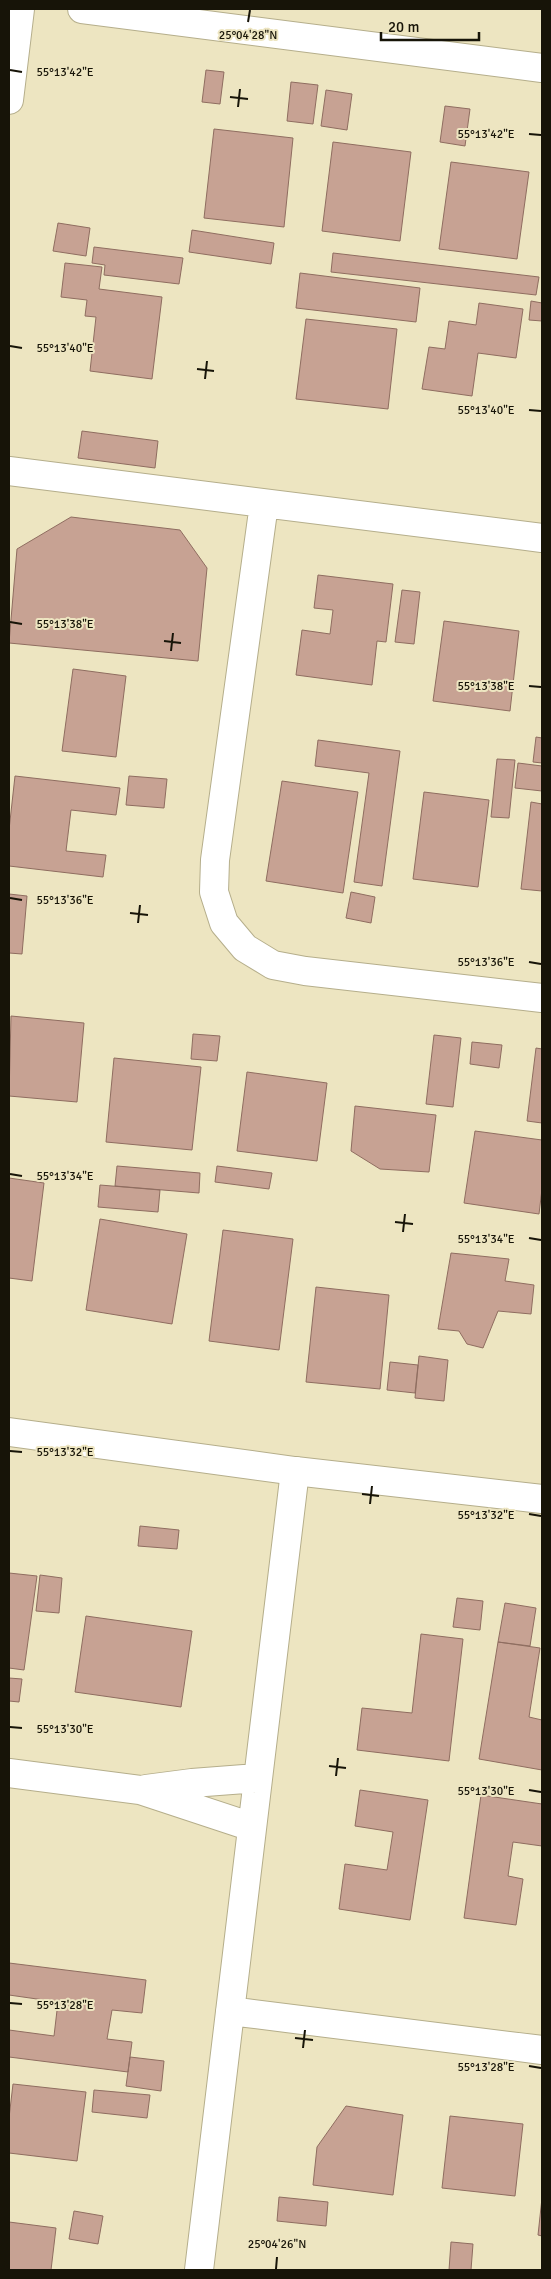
<svg xmlns="http://www.w3.org/2000/svg" width="551" height="2279" font-family="Signika,sans-serif">
	<style>
		.building { fill: #c7a293; stroke: #8f6d60 }
		.lines { fill: none; stroke-linecap: round; stroke-linejoin: round }
		.minor-casing { stroke: #b5ae8b; stroke-width: 30 }
		.tertiary-casing { stroke: #b5ae8b; stroke-width: 30 }
		.minor { stroke: #fff; stroke-width: 28 }
		.tertiary { stroke: #fff; stroke-width: 28 }
		.ticks { fill: none; stroke: #171408; stroke-width: 2 }
		.ticks-label { font-size: 12px; text-anchor: middle; fill: #171408; stroke: #ede5c1; stroke-width: 4; stroke-linejoin: round; paint-order: stroke }
	</style>
	<rect width="100%" height="100%" fill="#ede5c1"/>
	<path class="building" d="M206,70L224,72L220,104L202,102Z
		M291,82L318,85L313,124L287,121Z
		M326,90L352,94L347,130L321,126Z
		M445,106L470,109L465,146L440,142Z
		M214,129L293,138L284,227L204,218Z
		M333,142L411,152L400,241L322,231Z
		M451,162L529,172L517,259L439,249Z
		M58,223L90,228L86,256L53,251Z
		M192,230L274,243L271,264L189,252Z
		M94,247L183,258L179,284L104,275L105,265L92,263Z
		M333,253L539,277L536,295L331,272Z
		M65,263L102,267L99,289L162,297L152,379L90,371L96,317L85,316L87,300L61,297Z
		M300,273L420,288L416,322L296,308Z
		M531,301L542,303V321L529,320Z
		M479,303L523,309L516,358L478,353L472,396L422,389L429,347L445,349L449,321L476,325Z
		M306,319L397,329L388,409L296,399Z
		M82,431L158,441L155,468L78,458Z
		M71,517L180,530L207,568L198,661L9,643L17,549Z
		M318,575L393,584L386,642L377,641L372,685L296,675L302,630L330,634L333,610L314,608Z
		M402,590L420,592L414,644L395,642Z
		M444,621L519,631L510,711L433,701Z
		M73,669L126,676L116,757L62,751Z
		M536,737L542,738V763L533,762Z
		M318,740L400,751L382,886L354,882L369,773L315,766Z
		M497,759L515,760L509,818L491,817Z
		M518,763L542,766V791L515,788Z
		M15,776L120,788L116,815L71,810L66,851L106,855L103,877L9,866V830Z
		M129,776L167,779L164,808L126,805Z
		M282,781L358,792L343,893L266,881Z
		M424,792L489,800L478,887L413,879Z
		M531,802L542,804V891L521,889Z
		M351,892L375,897L371,923L346,918Z
		M9,894L27,896L22,954L9,953Z
		M11,1016L84,1023L77,1102L9,1096Z
		M193,1034L220,1036L217,1061L191,1059Z
		M434,1035L461,1038L453,1107L426,1104Z
		M472,1042L502,1045L499,1068L470,1064Z
		M536,1048L542,1049V1123L527,1121Z
		M114,1058L201,1067L192,1150L106,1142Z
		M247,1072L327,1083L317,1161L237,1151Z
		M355,1106L436,1115L429,1172L380,1169L351,1151Z
		M475,1131L542,1140V1189L539,1214L464,1203Z
		M117,1166L200,1173L199,1193L115,1186Z
		M217,1166L272,1173L269,1189L215,1182Z
		M9,1178L44,1183L32,1281L9,1278Z
		M100,1185L160,1190L158,1212L98,1207Z
		M100,1219L187,1234L172,1324L86,1310Z
		M223,1230L293,1239L279,1350L209,1341Z
		M451,1253L509,1259L505,1281L534,1285L531,1314L498,1311L483,1348L467,1344L459,1331L438,1329Z
		M316,1287L389,1295L380,1389L306,1382Z
		M419,1356L448,1360L444,1401L415,1398Z
		M390,1362L418,1365L415,1393L387,1390Z
		M140,1526L179,1530L177,1549L138,1546Z
		M9,1573L37,1576L24,1670L9,1668Z
		M40,1575L62,1578L59,1613L36,1611Z
		M457,1598L483,1601L480,1630L453,1627Z
		M505,1603L536,1608L530,1646L498,1642Z
		M86,1616L192,1631L181,1707L75,1692Z
		M421,1634L463,1639L449,1761L357,1750L362,1708L412,1713Z
		M498,1642L540,1648L529,1717L542,1720V1770L479,1759Z
		M9,1678L22,1679L19,1702L9,1701Z
		M360,1790L428,1800L410,1920L339,1909L345,1864L387,1870L393,1832L355,1826Z
		M481,1795L542,1804V1846L513,1842L508,1876L523,1879L516,1925L464,1918Z
		M9,1963L146,1980L142,2013L112,2010L107,2039L132,2042L128,2072L9,2057V2030L54,2036L58,2002L9,1995Z
		M130,2057L164,2061L161,2091L126,2086Z
		M13,2084L86,2092L77,2161L9,2153V2118Z
		M94,2090L150,2095L147,2118L92,2112Z
		M346,2106L403,2115L393,2195L313,2185L317,2147Z
		M450,2116L523,2124L515,2196L442,2188Z
		M279,2197L328,2202L326,2226L277,2221Z
		M542,2198V2236L538,2235Z
		M74,2211L103,2216L98,2244L69,2239Z
		M9,2222L56,2228L51,2270H9Z
		M451,2242L473,2244L471,2270H449Z"/>
	<g class="lines">
		<g class="minor-casing">
			<path id="minor" d="M82,9L542,68
				M9,100L20,9
				M9,471L542,538
				M264,504L215,860L214,892L224,923L245,948L273,965L305,971L542,998
				M9,1773L140,1790L252,1827
				M146,1789L192,1783L258,1778
				M230,2011L542,2050
				M199,2270L295,1471"/>
		</g>
		<g class="tertiary-casing">
			<path id="tertiary" d="M9,1432L295,1471L542,1499"/>
		</g>
		<use href="#minor" class="minor"/>
		<use href="#tertiary" class="tertiary"/>
	</g>
	<path class="ticks" d="M248,22L250,10M10,70L22,72M230,97L248,99M238,107L240,89M529,134L541,135M10,346L22,348M197,369L214,371M205,379L207,361M529,410L541,411M10,622L22,624M164,641L181,643M171,651L173,633M529,686L541,687M10,898L22,900M130,913L148,915M138,923L140,905M529,962L541,964M10,1174L22,1176M395,1222L413,1224M403,1232L405,1214M529,1238L541,1240M10,1451L22,1452M362,1494L379,1496M370,1504L372,1486M529,1514L541,1516M10,1727L22,1728M329,1766L346,1768M336,1776L338,1758M529,1790L541,1792M10,2003L22,2004M295,2038L313,2040M303,2048L305,2030M529,2066L541,2068M276,2269L277,2257"/>
	<g class="ticks-label">
		<text x="248" y="39">25°04'28"N</text>
		<text x="65" y="76">55°13'42"E</text>
		<text x="486" y="138">55°13'42"E</text>
		<text x="65" y="352">55°13'40"E</text>
		<text x="486" y="414">55°13'40"E</text>
		<text x="65" y="628">55°13'38"E</text>
		<text x="486" y="690">55°13'38"E</text>
		<text x="65" y="904">55°13'36"E</text>
		<text x="486" y="966">55°13'36"E</text>
		<text x="65" y="1180">55°13'34"E</text>
		<text x="486" y="1243">55°13'34"E</text>
		<text x="65" y="1456">55°13'32"E</text>
		<text x="486" y="1519">55°13'32"E</text>
		<text x="65" y="1733">55°13'30"E</text>
		<text x="486" y="1795">55°13'30"E</text>
		<text x="65" y="2009">55°13'28"E</text>
		<text x="486" y="2071">55°13'28"E</text>
		<text x="277" y="2248">25°04'26"N</text>
	</g>
	<rect width="551" height="2279" fill="none" stroke="#171408" stroke-width="20"/>
	<path d="M381 32v8h98v-8" fill="none" stroke="#171408" stroke-width="2.5"/>
	<text x="388" y="32" font-size="15" fill="#171408" stroke="#ede5c1" stroke-width="4" paint-order="stroke">20 m</text>
</svg>
